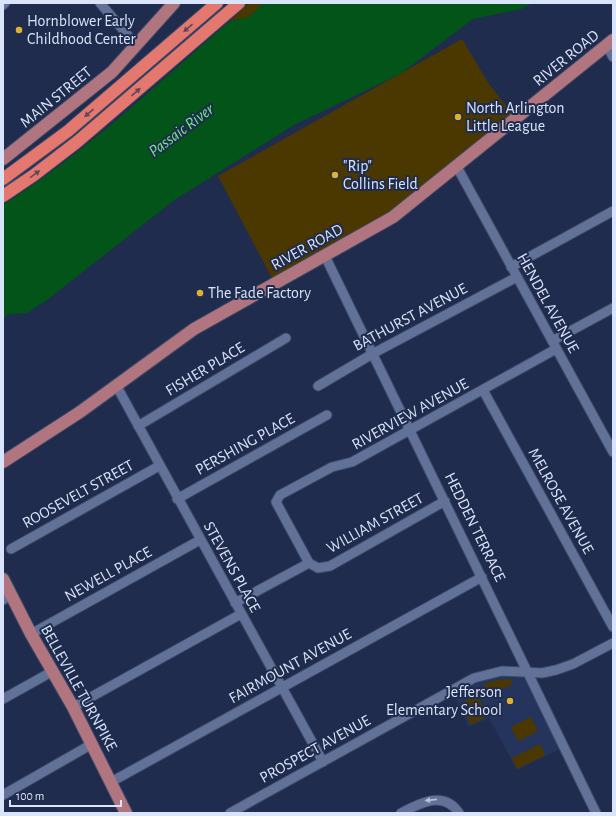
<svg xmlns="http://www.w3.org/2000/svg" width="616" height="816" font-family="'Alegreya Sans',sans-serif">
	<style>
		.built { fill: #25345c }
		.green { fill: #4b3700 }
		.water { fill: #035419 }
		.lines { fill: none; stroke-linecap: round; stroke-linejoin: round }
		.minor-casing { stroke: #3f4966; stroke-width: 11 }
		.primary-casing { stroke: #3f4966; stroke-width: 14 }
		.motorway-casing { stroke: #3f4966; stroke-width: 14 }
		.minor { stroke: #617197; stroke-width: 9 }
		.primary { stroke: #b0757f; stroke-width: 12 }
		.motorway { stroke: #e4786f; stroke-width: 12 }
		.oneway { fill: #644759 }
		.oneway2 { fill: #b5c1dc }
		.poi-dot { fill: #e0b034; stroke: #1f2c4d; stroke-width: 1.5 }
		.labels { text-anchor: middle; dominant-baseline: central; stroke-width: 4; stroke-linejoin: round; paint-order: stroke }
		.poi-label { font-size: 16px; fill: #d9e3f9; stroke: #1f2c4d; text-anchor: start }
		.street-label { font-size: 16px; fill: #d9e3f9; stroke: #1f2c4d }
		.water-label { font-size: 17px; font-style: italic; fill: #74e883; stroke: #1f2c4d }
	</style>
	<rect width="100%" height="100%" fill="#1f2c4d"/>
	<path class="built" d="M527,671L564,747L517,770L489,718L469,727L452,691L474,678Z"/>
	<path class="green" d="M249,3H264L249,17L230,21Z
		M462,39L489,84L516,118L415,201L275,284L218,176Z
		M512,679L511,685L489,695L484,684L498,680Z
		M477,695L488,716L471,725L460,704Z
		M531,717L538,731L518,741L511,727Z
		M540,744L545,755L517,769L512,758Z"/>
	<path class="water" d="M264,3H533L521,9L473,19L400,74L294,125L173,201L47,300L27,313L9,314L3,318V205C85,153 157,84 230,21L249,17Z"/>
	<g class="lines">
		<g class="minor-casing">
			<path id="minor" d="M100,3L137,46
				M3,5L5,3
				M607,46L613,57
				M457,167L613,452
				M325,256L596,813
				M511,267L613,211
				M552,341L613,308
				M116,385L323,762
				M318,386L374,353L517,277
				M483,390L613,627
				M138,426L286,338
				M177,499L327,415
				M445,501L330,566L318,568L309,563L276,502L280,495L332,467L352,462L556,349
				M11,549L159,466
				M3,600L11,595
				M235,603L309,563
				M31,634L200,540
				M3,699L53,671
				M73,707L241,614
				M111,782L482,577
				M3,795L92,744
				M230,813L474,678L502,671L542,673L556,670L573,664L613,643
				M401,813C420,803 444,790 459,813"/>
		</g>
		<g class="primary-casing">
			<path id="primary" d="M3,159L112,72L174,3
				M3,462L80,412L194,329L393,217L613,40
				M3,579L31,634L73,707L126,813"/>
		</g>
		<g class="motorway-casing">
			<path id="motorway" d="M3,179L68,131L217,3
				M3,196L34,175L77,142L239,3"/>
		</g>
		<use href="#minor" class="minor"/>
		<use href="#primary" class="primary"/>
		<use href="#motorway" class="motorway"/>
	</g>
	<defs><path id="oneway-solid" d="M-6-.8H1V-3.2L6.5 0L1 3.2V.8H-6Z"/></defs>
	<g class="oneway">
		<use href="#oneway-solid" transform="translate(188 28) rotate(139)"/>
		<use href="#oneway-solid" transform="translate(136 92) rotate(-41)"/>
		<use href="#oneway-solid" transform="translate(89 113) rotate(140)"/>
		<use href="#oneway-solid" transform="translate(35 174) rotate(-36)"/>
	</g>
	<use class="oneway2" href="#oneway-solid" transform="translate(431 800) rotate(174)"/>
	<g class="poi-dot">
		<circle cx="19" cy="30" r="4"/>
		<circle cx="458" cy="117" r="4"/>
		<circle cx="335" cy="175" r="4"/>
		<circle cx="200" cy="293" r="4"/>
		<circle cx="510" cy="701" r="4"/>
	</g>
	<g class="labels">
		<g class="poi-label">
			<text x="27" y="21">Hornblower Early<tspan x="27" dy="18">Childhood Center</tspan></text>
			<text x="466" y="108">North Arlington<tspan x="466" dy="18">Little League</tspan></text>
			<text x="343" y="166">"Rip"<tspan x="343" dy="18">Collins Field</tspan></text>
			<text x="208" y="293">The Fade Factory</text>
			<text x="502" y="692" text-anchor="end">Jefferson<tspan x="502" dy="18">Elementary School</tspan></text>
		</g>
		<g class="street-label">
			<text transform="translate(566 58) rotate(-39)">RIVER ROAD</text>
			<text transform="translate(56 97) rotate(-39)">MAIN STREET</text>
			<text transform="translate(307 247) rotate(-29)">RIVER ROAD</text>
			<text transform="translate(548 303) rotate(61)">HENDEL AVENUE</text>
			<text transform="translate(410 317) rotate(-28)">BATHURST AVENUE</text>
			<text transform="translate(205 369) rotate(-31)">FISHER PLACE</text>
			<text transform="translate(410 414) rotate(-29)">RIVERVIEW AVENUE</text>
			<text transform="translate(245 444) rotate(-29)">PERSHING PLACE</text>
			<text transform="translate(78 494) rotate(-29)">ROOSEVELT STREET</text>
			<text transform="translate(561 501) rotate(61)">MELROSE AVENUE</text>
			<text transform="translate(375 523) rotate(-29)">WILLIAM STREET</text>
			<text transform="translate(475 527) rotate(64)">HEDDEN TERRACE</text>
			<text transform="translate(232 567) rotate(61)">STEVENS PLACE</text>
			<text transform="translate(108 574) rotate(-29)">NEWELL PLACE</text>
			<text transform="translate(290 666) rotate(-29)">FAIRMOUNT AVENUE</text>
			<text transform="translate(79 688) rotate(61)">BELLEVILLE TURNPIKE</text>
			<text transform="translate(315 749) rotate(-29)">PROSPECT AVENUE</text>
		</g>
		<g class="water-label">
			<text transform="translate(181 130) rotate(-37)">Passaic River</text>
		</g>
	</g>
	<rect width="616" height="816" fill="none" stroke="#d9e3f9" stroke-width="8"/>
	<path d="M10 800v6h111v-6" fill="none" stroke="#d9e3f9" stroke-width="2"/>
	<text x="16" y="800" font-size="12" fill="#d9e3f9" stroke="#1f2c4d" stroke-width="3" paint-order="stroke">100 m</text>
</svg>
